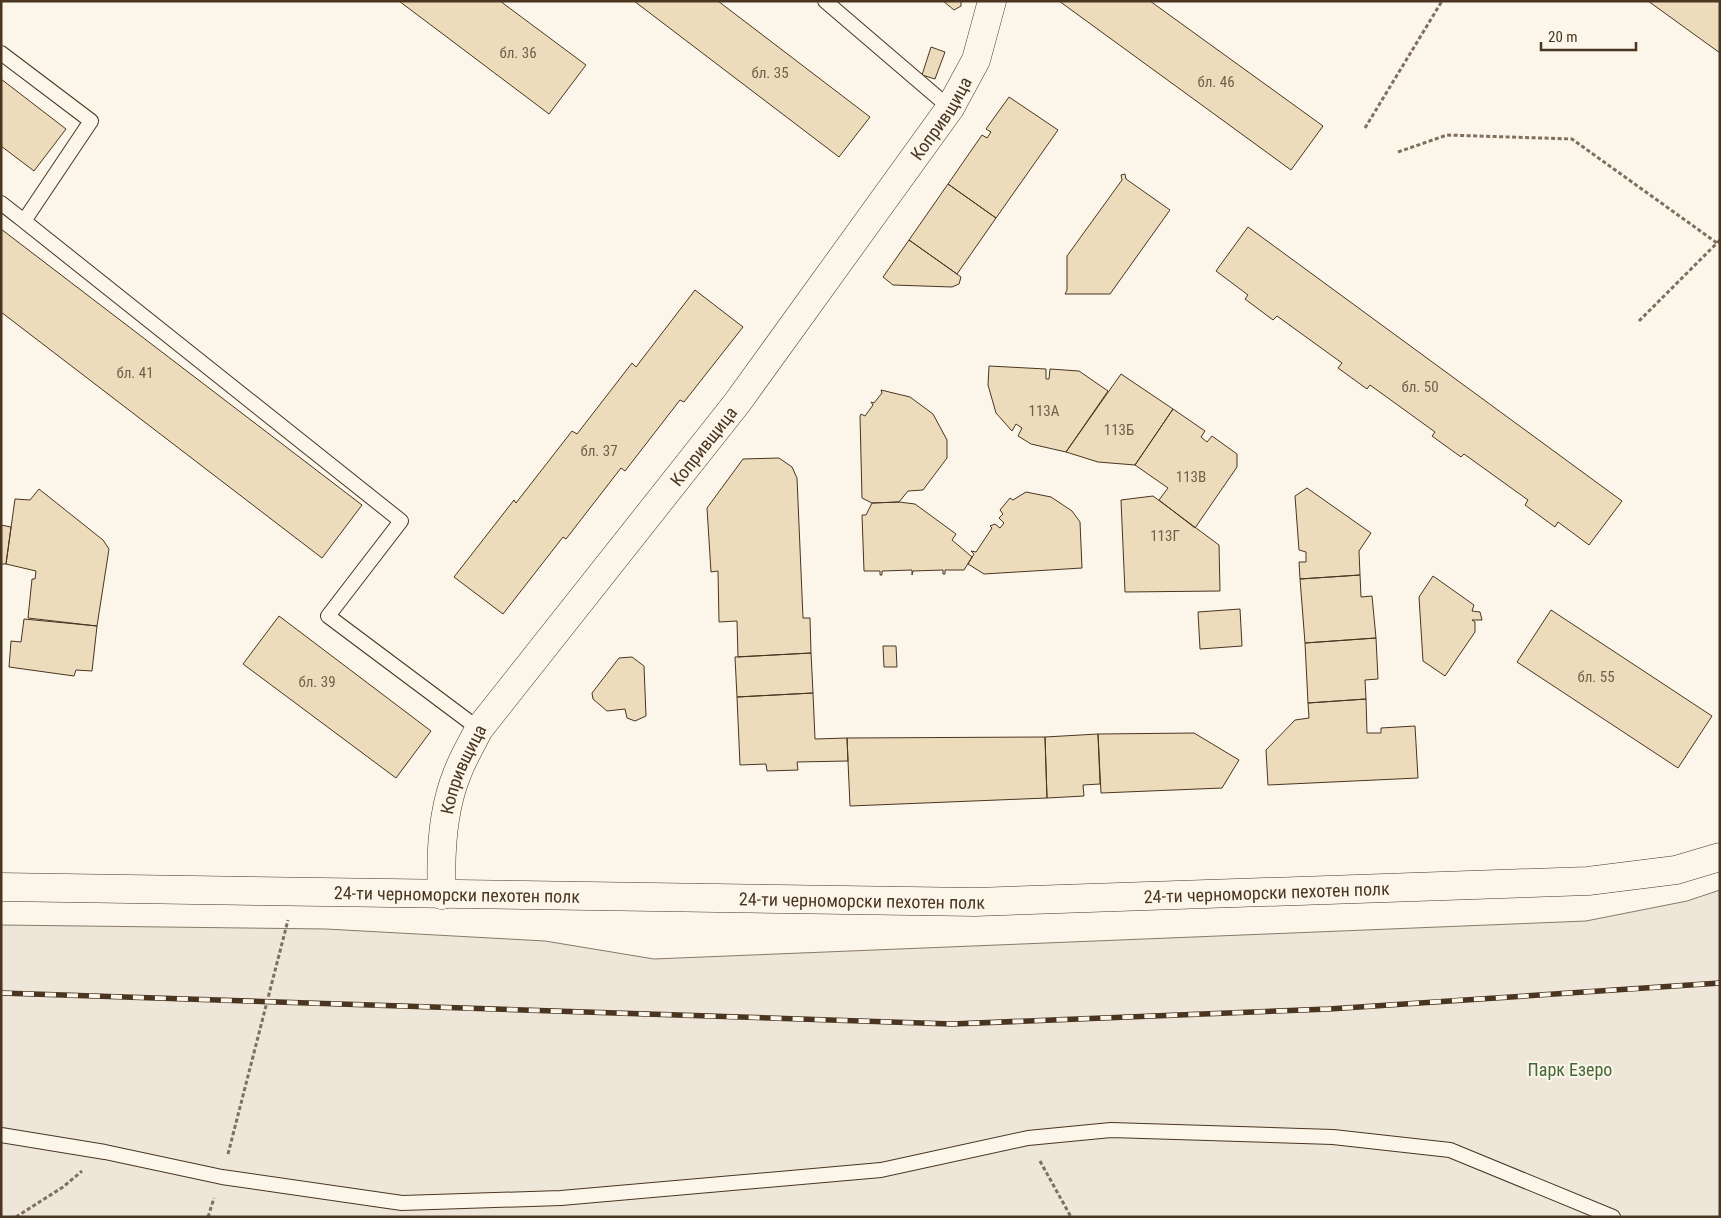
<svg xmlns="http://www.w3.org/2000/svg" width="1721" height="1218" font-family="'Roboto Condensed',sans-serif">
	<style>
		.green { fill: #ede6d9; stroke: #887966 }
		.building { fill: #ecdcbc; stroke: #4a3520 }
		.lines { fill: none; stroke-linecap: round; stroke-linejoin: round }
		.service-casing { stroke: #4a3520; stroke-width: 16 }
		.minor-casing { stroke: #4a3520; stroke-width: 29 }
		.secondary-casing { stroke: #4a3520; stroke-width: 29 }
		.path { stroke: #7f6f5c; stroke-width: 3; stroke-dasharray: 4 2.5; stroke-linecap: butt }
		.service { stroke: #fbf6e9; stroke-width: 14 }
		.minor { stroke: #fbf6e9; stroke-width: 28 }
		.secondary { stroke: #fbf6e9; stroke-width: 28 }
		.rail-casing { stroke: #4a3520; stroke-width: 5.5 }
		.rail { stroke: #fbf6e9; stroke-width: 4; stroke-dasharray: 11; stroke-linecap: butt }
		.labels { text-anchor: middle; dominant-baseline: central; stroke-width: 4; stroke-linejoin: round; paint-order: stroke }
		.number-label { font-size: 15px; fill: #725f47 }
		.street-label { font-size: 18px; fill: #4a3520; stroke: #fbf6e9 }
		.park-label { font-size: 18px; fill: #436837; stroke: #fbf6e9 }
	</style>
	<rect width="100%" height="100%" fill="#fbf6e9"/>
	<path class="green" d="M1720,890V1217H1V925L326,929L545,941L654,959L1586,921L1687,901Z"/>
	<path class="building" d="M399,1H500L586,65L549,114Z
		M634,1H718L870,117L839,157Z
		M943,1H961V6L954,10Z
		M1059,1H1150L1323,126L1291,170Z
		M1648,1H1720V53Z
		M931,47L945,52L935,79L922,75Z
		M1,79L66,129L34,171L1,146Z
		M1009,97L1058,130L996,218L948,184L982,135L987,138L991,132L986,129Z
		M1125,174L1126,179L1170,210L1110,294H1065L1067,290V256L1122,180L1121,175Z
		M948,184L996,218L957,274L909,240Z
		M1248,227L1622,501L1589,545L1558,522L1555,527L1525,505L1528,500L1464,454L1461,457L1432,436L1435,432L1370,385L1367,389L1338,368L1342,363L1277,316L1273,320L1245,299L1248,295L1216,271Z
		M1,229L362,505L322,558L1,312Z
		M909,240L957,274L961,277L959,284L952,287L893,285L883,277Z
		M695,290L743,327L684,402L680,400L625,471L621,468L566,539L563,537L503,614L454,577L514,500L516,503L572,431L577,434L632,363L636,367Z
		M989,366L1046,369V379H1049L1050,369L1079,371L1108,391L1066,452L1031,444L1018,436L1022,428L1016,424L1012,431L996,413L988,385Z
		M1121,374L1173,409L1135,465L1098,462L1066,452Z
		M881,390L910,397L933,414L947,440V458L923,490L908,491L899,502L872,503L862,498L860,416L861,414L865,416L873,405L871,402L874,403L882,393Z
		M1173,409L1205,431L1201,437L1207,442L1212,436L1237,454V467L1195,528L1159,500L1168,488L1135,465Z
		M779,458L792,467L797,478L803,618H810L811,653L738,657L737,621L719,622L718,571L711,572L707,508L743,459Z
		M1307,488L1371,533L1359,551L1360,575L1300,579L1299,562H1306V552L1299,550L1295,496Z
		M39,489L103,540L109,549L97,626L28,618L32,579H35L36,571L6,564L15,499L30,500Z
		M1026,492L1051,497L1072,511L1080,522L1082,568L984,574L968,564L974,554L971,551L976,552L992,528L990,526L995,524L1000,528L1004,523L999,518L1003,514L1000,510L1010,498L1013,500Z
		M1153,496L1219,545L1220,591L1125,592L1121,500Z
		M899,502L915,504L956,534L952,540L972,557L964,570H945V574H943V570L913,571L912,575V570L882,571V575H880V571H864L862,515H866L872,503Z
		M1,525L11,527L6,564H1Z
		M1360,575L1361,597L1372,596L1376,638L1305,643L1300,579Z
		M1433,576L1474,605L1472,611L1480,612L1482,620H1472L1475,622V632L1445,676L1423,661L1419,597Z
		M1240,609L1242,646L1200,649L1198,612Z
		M1551,610L1712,716L1678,768L1517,662Z
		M279,616L431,731L396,778L243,664Z
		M24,619L97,626L92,671L76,670L74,676L9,667L11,641L21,642Z
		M1376,638L1378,679L1365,680L1366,699L1308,703L1305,643Z
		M883,646H896L897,667H884Z
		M811,653L813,693L737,697L735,657Z
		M632,657L644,666L646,716L635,721L627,718L625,709L607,711L593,699L592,693L619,658Z
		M813,693L815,739L847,738L848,761L797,762L798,770L767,771L766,764L740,765L737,697Z
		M1366,699L1367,733H1381V728L1415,726L1418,778L1268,785L1266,750L1295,720L1309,718L1308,703Z
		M1194,733L1239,760L1222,788L1101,793L1098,734Z
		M1098,734L1100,784L1083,785L1084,796L1047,798L1045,737Z
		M1045,737L1047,798L850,806L847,738Z"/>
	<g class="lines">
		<g class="service-casing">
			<path id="service" d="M825,1L950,108
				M1,53L91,121L24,221L1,203
				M24,221L401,521L328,616L479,729
				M1,1135L105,1152L222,1177L402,1203L561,1198L881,1170L1028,1138L1111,1130L1333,1137L1450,1150L1613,1217"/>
		</g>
		<g class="minor-casing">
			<g id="minor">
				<path id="s1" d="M442,895C440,855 442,811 457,774C463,758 472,743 479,729L737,403L950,108L976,60L992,1"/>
			</g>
		</g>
		<g class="secondary-casing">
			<g id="secondary">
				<path id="s2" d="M1,887L975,902L1588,881L1676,870L1720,857"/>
			</g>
		</g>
		<path class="path" d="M1365,128L1442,1
			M1398,152L1447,135L1572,139L1717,243
			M1639,321L1720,240
			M228,1154L288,920
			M1040,1161L1071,1217
			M16,1217L63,1187L82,1171
			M208,1217L214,1198"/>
		<use href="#service" class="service"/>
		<use href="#minor" class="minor"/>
		<use href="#secondary" class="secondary"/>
		<g class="rail-casing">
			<path id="rail" d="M1,993L952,1024L1329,1009L1720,983"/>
		</g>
		<use href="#rail" class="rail"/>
	</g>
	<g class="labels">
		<g class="number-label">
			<text x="518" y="53">бл. 36</text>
			<text x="770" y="73">бл. 35</text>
			<text x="1216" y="82">бл. 46</text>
			<text x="135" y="373">бл. 41</text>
			<text x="1420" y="387">бл. 50</text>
			<text x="1044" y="411">113А</text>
			<text x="1119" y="430">113Б</text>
			<text x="599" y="451">бл. 37</text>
			<text x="1191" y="477">113В</text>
			<text x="1165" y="536">113Г</text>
			<text x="1596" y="677">бл. 55</text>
			<text x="317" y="682">бл. 39</text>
		</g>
		<g class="street-label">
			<text stroke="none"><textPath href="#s1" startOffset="939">Копривщица</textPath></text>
			<text stroke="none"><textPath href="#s1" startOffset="534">Копривщица</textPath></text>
			<text stroke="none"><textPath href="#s1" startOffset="129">Копривщица</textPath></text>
			<text stroke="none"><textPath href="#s2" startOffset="1266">24-ти черноморски пехотен полк</textPath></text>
			<text stroke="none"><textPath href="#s2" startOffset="456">24-ти черноморски пехотен полк</textPath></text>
			<text stroke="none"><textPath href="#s2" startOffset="861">24-ти черноморски пехотен полк</textPath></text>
		</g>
		<g class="park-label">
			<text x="1570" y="1069">Парк Езеро</text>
		</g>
	</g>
	<rect width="1721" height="1218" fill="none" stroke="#4a3520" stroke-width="5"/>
	<path d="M1541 42v8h95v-8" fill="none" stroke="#4a3520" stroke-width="2.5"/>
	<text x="1548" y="42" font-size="15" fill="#4a3520" stroke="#fbf6e9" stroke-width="4" paint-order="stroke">20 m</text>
</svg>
